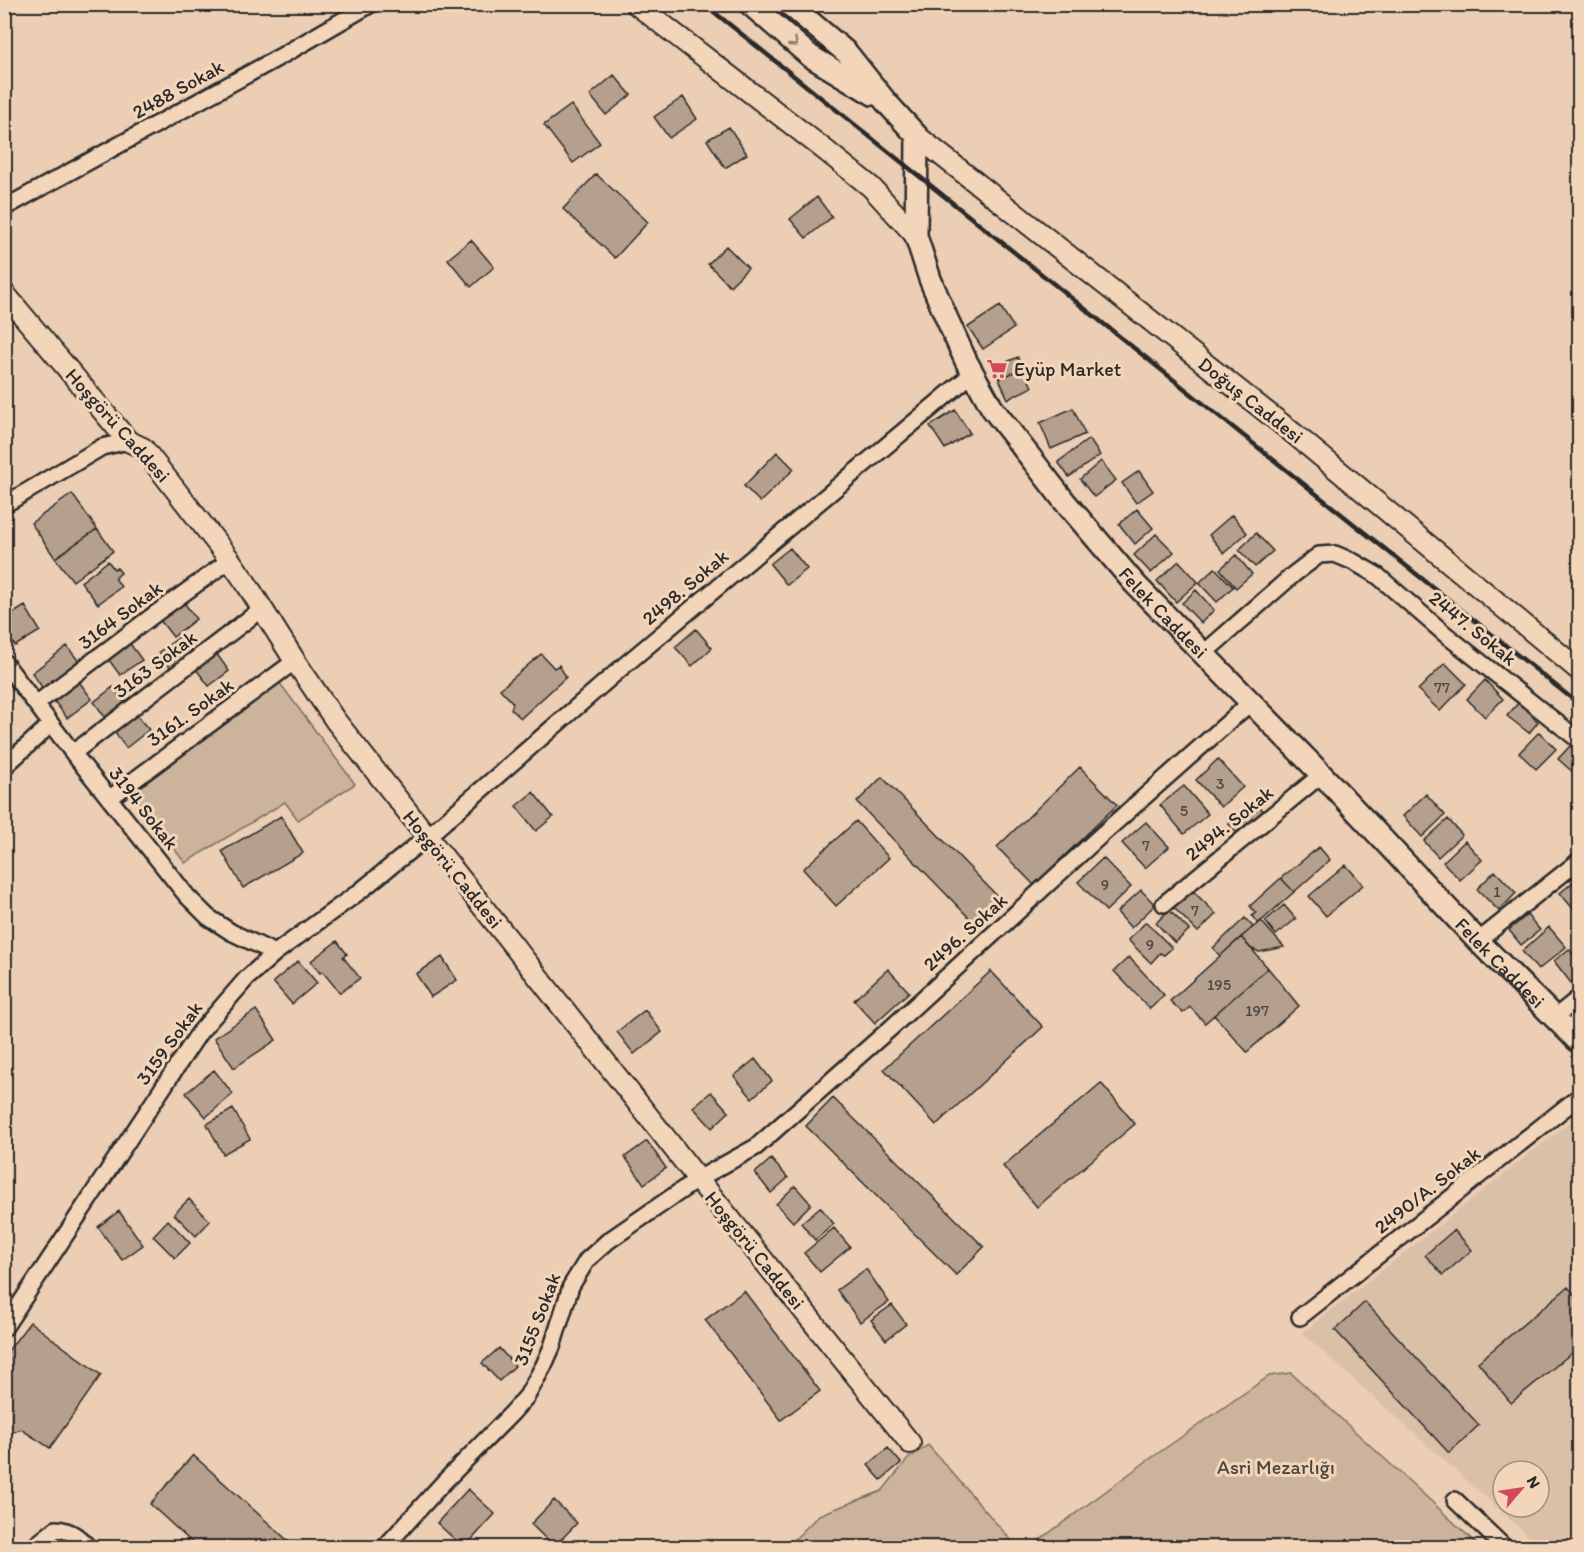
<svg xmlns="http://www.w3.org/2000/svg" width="1584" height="1552" font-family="Itim,sans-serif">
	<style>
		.built { fill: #dbc0a8; fill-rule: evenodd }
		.green { fill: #cbb39c; stroke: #7b6f64; stroke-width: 1.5 }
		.building { fill: #b5a08e; stroke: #2b2b2b; stroke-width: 1.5 }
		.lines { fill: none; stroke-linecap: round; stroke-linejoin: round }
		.minor-casing { stroke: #2b2b2b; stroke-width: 20 }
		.tertiary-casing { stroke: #2b2b2b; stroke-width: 24 }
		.secondary-casing { stroke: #2b2b2b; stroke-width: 26 }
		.minor { stroke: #f3d5b9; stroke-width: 15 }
		.tertiary { stroke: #f3d5b9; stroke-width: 20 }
		.secondary { stroke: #f3d5b9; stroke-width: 21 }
		.rail { stroke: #2b2b2b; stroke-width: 4.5 }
		.oneway { stroke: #8f8072 }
		.labels { text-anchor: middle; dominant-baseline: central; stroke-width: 6; stroke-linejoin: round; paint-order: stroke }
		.number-label { font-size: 16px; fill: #4e4844 }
		.street-label { font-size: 20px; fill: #2b2b2b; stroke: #f3d5b9 }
		.poi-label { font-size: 20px; fill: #2b2b2b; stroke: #f3d5b9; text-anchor: start }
		.park-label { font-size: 20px; fill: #4b4642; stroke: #f3d5b9 }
	</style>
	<rect width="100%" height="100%" fill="#ebceb3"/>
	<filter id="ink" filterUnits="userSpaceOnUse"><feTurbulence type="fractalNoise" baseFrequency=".0167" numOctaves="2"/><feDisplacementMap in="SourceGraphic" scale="12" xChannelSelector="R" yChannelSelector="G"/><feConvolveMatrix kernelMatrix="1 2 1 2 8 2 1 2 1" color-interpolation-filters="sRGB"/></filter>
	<g filter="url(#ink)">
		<path class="built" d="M1579,1115V1547H1541L1302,1333ZM1503,1471H1539V1507H1503Z"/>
		<path class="green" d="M279,682L355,784L298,820L285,802L185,863L132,793Z
			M1291,1373L1433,1503L1480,1547H1030L1144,1463L1269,1376Z
			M928,1445L1017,1547H787L819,1515L882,1491L908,1459Z"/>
		<path class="building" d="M614,75L631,95L606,115L590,95Z
			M683,97L697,119L669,138L654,117Z
			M571,105L600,143L573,163L544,125Z
			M729,127L747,154L725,168L707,140Z
			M596,174L648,222L615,258L563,209Z
			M817,197L832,217L806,238L790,219Z
			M471,240L494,267L471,287L448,259Z
			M726,246L748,268L730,286L708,264Z
			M1000,306L1014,328L983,349L968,327Z
			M1018,357L1023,368L999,379L993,368Z
			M1023,368L1032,387L1008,399L999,379Z
			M1073,408L1085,434L1051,449L1040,423Z
			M955,410L970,433L945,449L930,426Z
			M1089,439L1100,455L1069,477L1058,462Z
			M777,452L794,469L760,502L744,486Z
			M1101,461L1116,480L1094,497L1080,479Z
			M1139,471L1153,491L1136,503L1122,483Z
			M72,494L97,529L55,558L31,523Z
			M1137,509L1153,528L1135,544L1119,524Z
			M1232,515L1247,533L1224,553L1209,535Z
			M97,529L113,551L73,581L55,558Z
			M1256,533L1273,551L1255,567L1239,550Z
			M1156,534L1174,552L1151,573L1134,555Z
			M790,548L807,569L787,585L770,564Z
			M1236,555L1252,574L1236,588L1220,569Z
			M108,561L114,569L117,568L121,573L115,578L121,587L98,604L81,582Z
			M1179,561L1198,582L1176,602L1157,581Z
			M1215,568L1233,587L1217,602L1199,583Z
			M1196,590L1214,610L1201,623L1182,603Z
			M183,601L196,619L173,637L160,620Z
			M25,606L40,631L15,646L4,629V619Z
			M696,629L712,648L692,666L675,647Z
			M181,636L194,655L172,670L159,652Z
			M128,641L142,660L120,675L106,656Z
			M67,646L80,663L44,690L32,673Z
			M216,653L229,671L209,686L195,668Z
			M541,654L554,668L559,665L566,677L521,718L511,709L513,703L500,689Z
			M1445,663L1466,684L1440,711L1418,690Z
			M77,679L92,699L67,718L52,698Z
			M1485,680L1503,699L1485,717L1467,699Z
			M113,687L127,705L107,720L94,702Z
			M1520,701L1535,713L1532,716L1538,722L1529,733L1507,716Z
			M134,712L149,730L126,748L112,729Z
			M1539,732L1556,749L1536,769L1519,753Z
			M1570,746L1580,754V769L1575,774L1558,759Z
			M1218,759L1243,787L1221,807L1196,780Z
			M1080,767L1117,805L1034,885L997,847Z
			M882,777L1001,900L976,925L857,802Z
			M1184,786L1208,814L1184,834L1160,805Z
			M533,792L553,817L536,831L516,806Z
			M1426,794L1445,815L1422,837L1403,816Z
			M1253,800L1266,814L1240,837L1228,823Z
			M281,816L303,853L243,888L222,851Z
			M1448,819L1462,835L1438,857L1424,841Z
			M856,821L889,858L836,906L803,869Z
			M1146,822L1169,847L1145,868L1122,843Z
			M1465,841L1482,860L1460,880L1443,862Z
			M1319,847L1330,860L1294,892L1281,878Z
			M1103,858L1131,887L1106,911L1078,882Z
			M1346,865L1363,885L1326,916L1309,896Z
			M1495,871L1516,893L1499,911L1477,889Z
			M1281,878L1294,892L1258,924L1252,916L1256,913L1250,906Z
			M1578,878L1580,880V917L1560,893Z
			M1191,889L1216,914L1198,932L1173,907Z
			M1141,890L1155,905L1131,928L1117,912Z
			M1284,905L1296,919L1276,935L1265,921Z
			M1169,910L1189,930L1175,943L1156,923Z
			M1527,915L1540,930L1521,945L1509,930Z
			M1245,918L1253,927L1220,956L1213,948Z
			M1261,921L1284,947L1259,952L1250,948L1241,937Z
			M1146,922L1172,948L1164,955L1160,953L1151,963L1128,940Z
			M1549,927L1566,947L1538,970L1522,951Z
			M1241,937L1268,968L1205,1023L1190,1007L1183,1013L1170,1001Z
			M337,941L347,954L343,957L360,978L340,993L322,971L320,973L311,961Z
			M1569,949L1580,963V976L1571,983L1554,961Z
			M442,957L457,980L431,997L416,974Z
			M1129,957L1164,995L1150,1009L1114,971Z
			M298,961L317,983L292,1004L273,982Z
			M1268,968L1299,1006L1247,1052L1214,1015Z
			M888,969L909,992L875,1023L854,1000Z
			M991,971L1043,1027L936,1125L884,1069Z
			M256,1010L276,1040L234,1068L214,1038Z
			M645,1010L662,1032L634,1054L617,1032Z
			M755,1059L772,1081L752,1098L734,1076Z
			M214,1070L233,1094L206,1117L186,1093Z
			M1101,1083L1135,1124L1037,1207L1003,1166Z
			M711,1092L729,1112L712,1128L693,1107Z
			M833,1098L984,1247L956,1275L806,1126Z
			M233,1109L250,1139L223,1154L207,1124Z
			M647,1141L666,1168L644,1184L625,1157Z
			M771,1159L788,1178L771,1193L755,1173Z
			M795,1186L811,1204L793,1222L776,1204Z
			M189,1199L210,1221L196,1236L174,1214Z
			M820,1207L834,1224L815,1240L801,1223Z
			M119,1211L143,1245L122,1260L98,1227Z
			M168,1220L190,1243L175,1258L153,1236Z
			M834,1228L850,1247L820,1272L804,1253Z
			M1454,1230L1472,1250L1443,1275L1425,1255Z
			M866,1269L889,1302L860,1322L837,1290Z
			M1568,1287L1580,1301V1346L1511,1403L1478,1362Z
			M744,1291L820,1391L781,1420L705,1320Z
			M1365,1302L1479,1425L1449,1453L1335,1330Z
			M892,1305L906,1324L886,1340L871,1320Z
			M30,1322L101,1375L50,1448L21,1429L9,1434L4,1431V1356Z
			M499,1348L515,1366L499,1381L482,1363Z
			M888,1448L901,1463L881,1480L868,1465Z
			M193,1455L296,1548H198L150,1504Z
			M1579,1474H1580V1494L1575,1489L1574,1485L1576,1477Z
			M468,1489L495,1514L464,1548L437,1523Z
			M554,1500L577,1523L554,1547L531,1524Z"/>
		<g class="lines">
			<g class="minor-casing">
				<path id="minor" d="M4,208L283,55L371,4
					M4,505L102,447L128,441
					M1203,654L1294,574L1319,555L1335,554L1354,562L1378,576L1445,634L1580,741
					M4,662L73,753L187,896L208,917L231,932L275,953
					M36,704L155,614L230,560
					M73,753L263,608
					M4,767L51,724
					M110,798L295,661
					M1164,904L1321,775
					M1478,941L1580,860
					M1554,1018L1580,997
					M1300,1317L1580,1096
					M4,1328L199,1033L246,979L275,953L359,892L428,836L626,664L973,373
					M1455,1500L1505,1548
					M32,1548L56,1529C71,1530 79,1537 89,1548
					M384,1548L442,1484L512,1413L527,1396L544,1365L552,1347L571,1286L587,1260L608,1241L698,1179L756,1147L893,1026L1099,837L1250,703"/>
			</g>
			<g class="tertiary-casing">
				<path id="tertiary" d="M636,4L825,150L871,187L916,236
					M917,136L1293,433L1580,671
					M4,293L128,441L143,448L230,560L246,583L295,661L335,720L698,1179L910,1443"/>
			</g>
			<g class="secondary-casing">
				<g id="secondary">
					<path d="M750,4L810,56L873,94"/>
					<path id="s1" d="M789,4L847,53L886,102L917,136L916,236L930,279L947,319L966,361L992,408L1065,502L1135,584L1328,781L1478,941L1580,1043"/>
				</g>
			</g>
			<use href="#minor" class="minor"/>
			<use href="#tertiary" class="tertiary"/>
			<use href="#secondary" class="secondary"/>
			<path class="rail" d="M704,4L1580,705"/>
		</g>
		<defs><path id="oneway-chevron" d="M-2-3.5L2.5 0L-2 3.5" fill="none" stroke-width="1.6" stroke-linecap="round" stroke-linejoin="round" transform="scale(1.5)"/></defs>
		<use class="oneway" href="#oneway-chevron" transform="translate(794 43) rotate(41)"/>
	</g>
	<defs>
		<g id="supermarket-bare" transform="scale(1.62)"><path d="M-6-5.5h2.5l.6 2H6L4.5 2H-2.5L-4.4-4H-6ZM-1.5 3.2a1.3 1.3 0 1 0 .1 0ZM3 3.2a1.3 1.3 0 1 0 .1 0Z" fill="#d1495b" stroke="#f3d5b9" stroke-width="2.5" paint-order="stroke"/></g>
	</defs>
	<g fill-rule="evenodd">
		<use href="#supermarket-bare" x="997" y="369"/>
	</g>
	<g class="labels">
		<g class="number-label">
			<text x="1442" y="687">77</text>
			<text x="1220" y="783">3</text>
			<text x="1184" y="810">5</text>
			<text x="1146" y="845">7</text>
			<text x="1105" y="884">9</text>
			<text x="1497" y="891">1</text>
			<text x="1195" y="910">7</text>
			<text x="1150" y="944">9</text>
			<text x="1219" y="984">195</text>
			<text x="1257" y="1010">197</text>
		</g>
		<g class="street-label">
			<text transform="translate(178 89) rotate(-29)">2488 Sokak</text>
			<text transform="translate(1251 400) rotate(38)">Doğuş Caddesi</text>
			<text transform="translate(118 425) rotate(48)">Hoşgörü Caddesi</text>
			<text transform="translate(685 587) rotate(-40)">2498. Sokak</text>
			<text stroke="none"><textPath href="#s1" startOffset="740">Felek Caddesi</textPath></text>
			<text transform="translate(120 615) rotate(-37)">3164 Sokak</text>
			<text transform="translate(1473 628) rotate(39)">2447. Sokak</text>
			<text transform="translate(155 664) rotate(-37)">3163 Sokak</text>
			<text transform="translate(190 712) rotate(-36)">3161. Sokak</text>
			<text transform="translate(144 808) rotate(52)">3194 Sokak</text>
			<text transform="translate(1229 823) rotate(-39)">2494. Sokak</text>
			<text transform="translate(453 869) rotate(51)">Hoşgörü Caddesi</text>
			<text transform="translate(965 932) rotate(-42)">2496. Sokak</text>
			<text stroke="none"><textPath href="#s1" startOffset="1226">Felek Caddesi</textPath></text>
			<text transform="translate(169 1043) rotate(-54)">3159 Sokak</text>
			<text transform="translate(1427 1190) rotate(-38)">2490/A. Sokak</text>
			<text transform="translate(755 1250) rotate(51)">Hoşgörü Caddesi</text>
			<text transform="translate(537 1319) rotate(-69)">3155 Sokak</text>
		</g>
		<g class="poi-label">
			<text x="1014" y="369">Eyüp Market</text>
		</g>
		<g class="park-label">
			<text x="1276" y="1467">Asri Mezarlığı</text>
		</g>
	</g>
	<rect width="1584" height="1552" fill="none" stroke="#f3d5b9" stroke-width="24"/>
	<rect x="12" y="12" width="1560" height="1528" fill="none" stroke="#2b2b2b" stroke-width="2" filter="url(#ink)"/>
	<g transform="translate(1521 1489) rotate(61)"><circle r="28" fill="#f3d5b9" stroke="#a39180" stroke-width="1.5"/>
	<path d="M0-4.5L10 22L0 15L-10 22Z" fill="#d1495b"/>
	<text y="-9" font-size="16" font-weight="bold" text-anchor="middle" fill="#2b2b2b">N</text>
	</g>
</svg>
